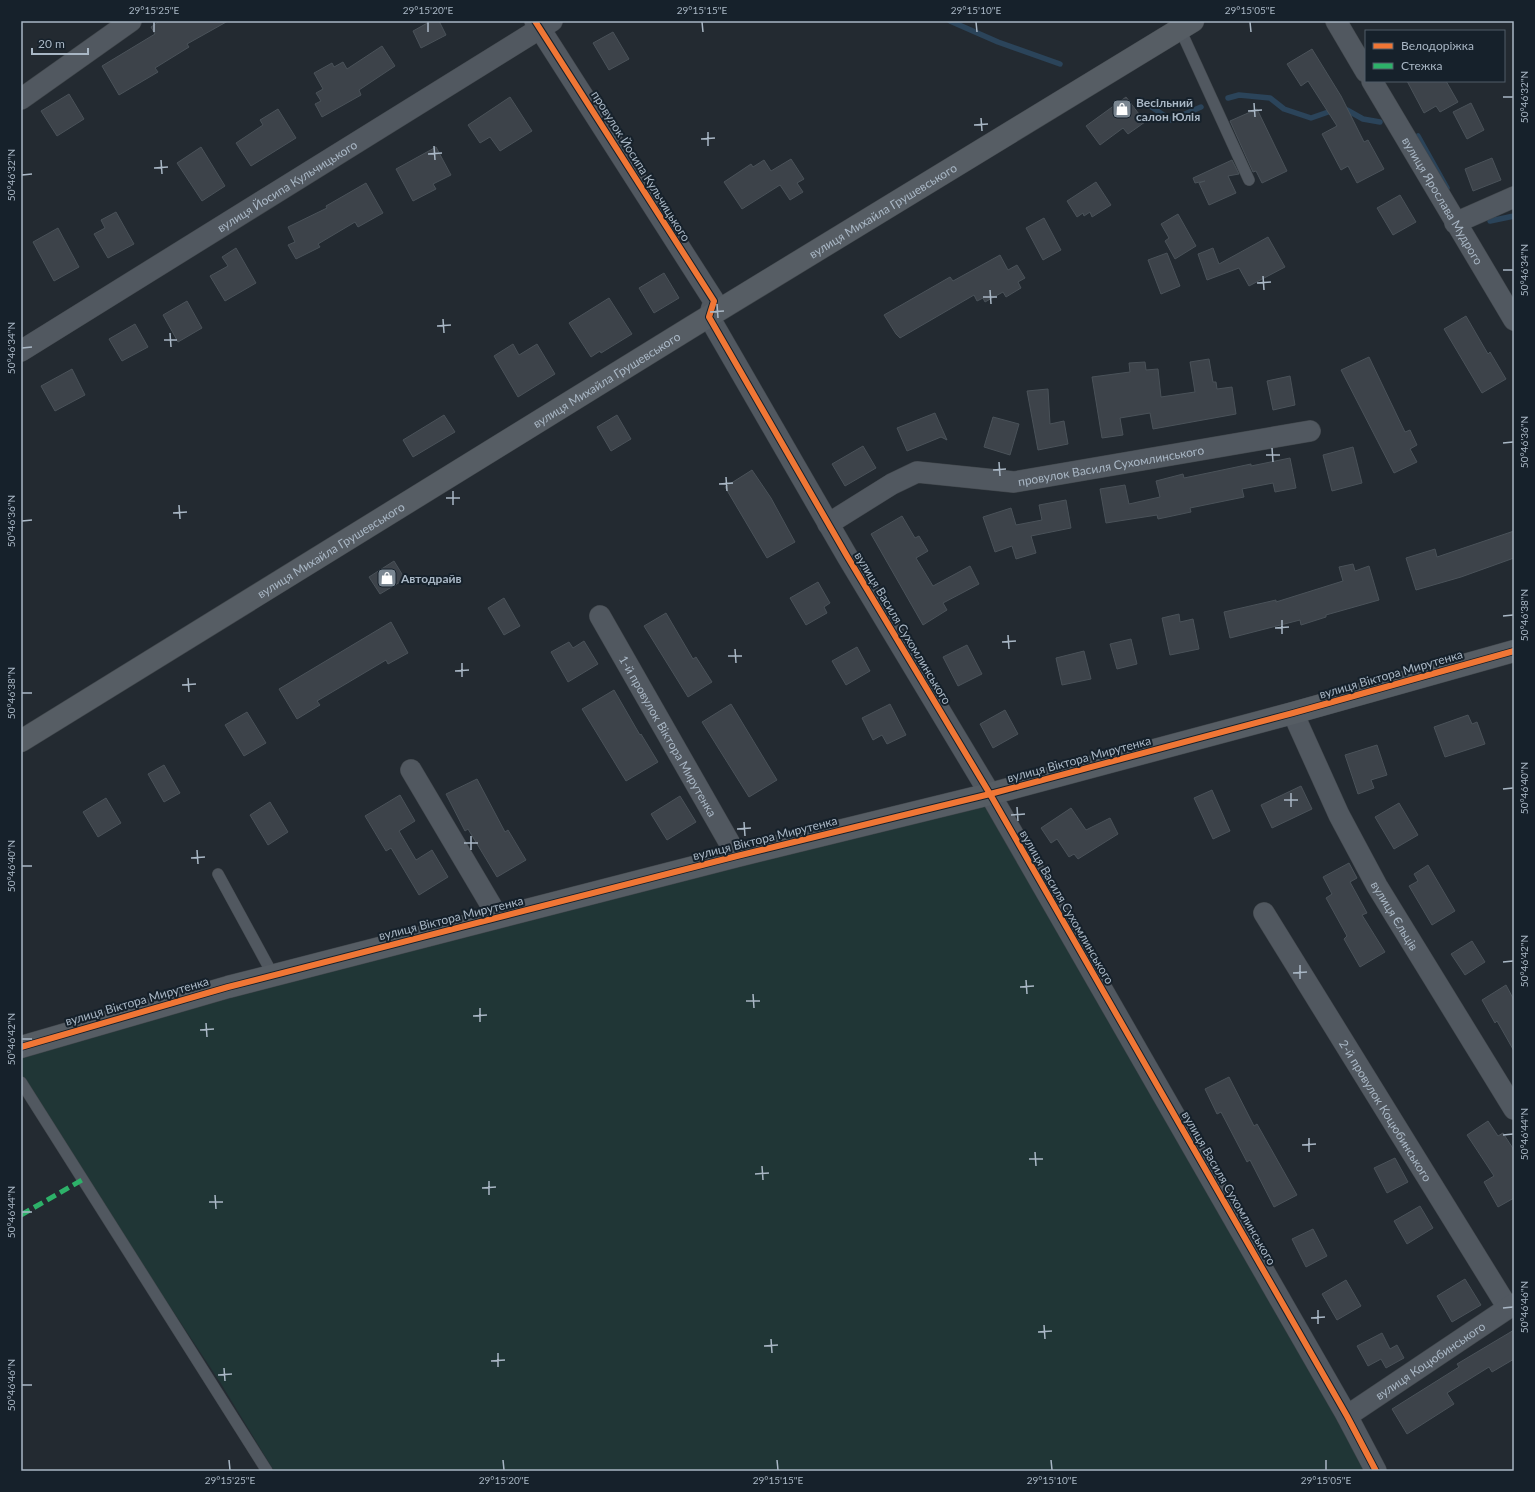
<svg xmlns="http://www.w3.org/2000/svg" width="1535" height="1492" font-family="Lato,sans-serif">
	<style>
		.green { fill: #203636 }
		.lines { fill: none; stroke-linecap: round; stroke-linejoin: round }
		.stream { stroke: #2b445a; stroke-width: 5.5 }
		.building { fill: #3d434a; stroke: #4a5259 }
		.lane-casing { stroke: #40464b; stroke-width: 12 }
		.street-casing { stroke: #40464b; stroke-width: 22 }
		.secondary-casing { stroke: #40464b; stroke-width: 23 }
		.lane { stroke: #515860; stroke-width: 11 }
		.street { stroke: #515860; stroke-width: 21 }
		.secondary { stroke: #565d64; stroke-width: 22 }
		.quiet { stroke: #2db169; stroke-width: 5; stroke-dasharray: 10 5; stroke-linecap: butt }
		.cycleway-casing { stroke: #16212b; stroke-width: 8 }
		.cycleway { stroke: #f07635; stroke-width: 6 }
		.ticks { fill: none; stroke: #a9b7c5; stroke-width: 1.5 }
		.labels { text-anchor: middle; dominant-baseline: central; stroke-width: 4; stroke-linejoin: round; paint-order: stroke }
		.poi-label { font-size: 12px; font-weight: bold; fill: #a9b7c5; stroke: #16212b; text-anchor: start }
		.street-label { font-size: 12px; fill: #a9b7c5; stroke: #16212b }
		.neatline { fill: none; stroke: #a9b7c5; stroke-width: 1.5 }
		.ticks-label { font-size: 10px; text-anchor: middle; fill: #a9b7c5 }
	</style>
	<rect width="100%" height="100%" fill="#232a31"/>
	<path class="green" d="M984,793L1366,1471H274L220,1382L84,1177L21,1076V1050Z"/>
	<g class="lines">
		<path class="stream" d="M950,21L998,42L1060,64
			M1228,98L1239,95L1270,98L1284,109L1311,118L1334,110
			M1141,100L1171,120L1201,107
			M1342,110H1347L1363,119L1380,122
			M1418,136L1447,188
			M1490,221L1514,216"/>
	</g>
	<path class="building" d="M160,21H228L187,44L189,47L155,68L158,72L119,95L102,66L155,34L151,27Z
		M431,21H439L446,35L421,48L413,31Z
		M613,32L629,59L609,70L593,43Z
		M382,46L395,66L359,90L361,95L322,117L315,104L321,101L316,93L323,89L314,73L332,63L334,67L343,62L347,69Z
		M1312,49L1341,96L1364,142L1368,140L1384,169L1357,183L1348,166L1341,170L1322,134L1337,126L1308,81L1301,86L1287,64Z
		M1407,81H1446L1458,102L1440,112L1436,106L1424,113Z
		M69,94L84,119L57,136L41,111Z
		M510,97L532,131L500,151L490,137L480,143L468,125Z
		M1126,97L1145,122L1128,134L1123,128L1100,145L1086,126Z
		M1471,103L1484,130L1467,139L1453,112Z
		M278,109L296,138L251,166L236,143L263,125L260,120Z
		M1257,109L1287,171L1262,183L1256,171L1253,172L1230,121Z
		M201,147L225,186L202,201L177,163Z
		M436,147L451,175L433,184L436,189L413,201L396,169Z
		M1492,158L1501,180L1473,191L1465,169Z
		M791,159L804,179L797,183L803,192L790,200L780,185L742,209L724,182L751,164L753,167L764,160L771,171Z
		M1232,160L1239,174L1228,176L1236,193L1209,205L1199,183L1205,181L1195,183L1193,178Z
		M1096,182L1111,205L1092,217L1090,212L1084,216L1083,213L1077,217L1067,201Z
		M366,183L383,213L358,227L355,222L318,244L320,247L296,259L288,245L295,242L288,227L327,208L326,206Z
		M1400,195L1416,222L1393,235L1377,208Z
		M116,212L134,244L108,258L94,234L105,228L101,220Z
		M1178,214L1196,246L1175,259L1165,241L1169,238L1161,224Z
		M1044,218L1061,250L1043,260L1026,228Z
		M58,228L79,267L54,281L33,242Z
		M1268,237L1285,267L1249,286L1239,268L1207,280L1198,254L1213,248L1219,264Z
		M236,248L256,283L225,301L210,276L228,266L222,257Z
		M1167,253L1180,286L1161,294L1148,260Z
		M1000,255L1008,270L1017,265L1025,278L1018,282L1021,288L1006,297L1003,292L985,302L983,298L977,301L974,295L900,338L896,334L884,315L950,277L953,281Z
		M664,273L679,298L654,313L639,288Z
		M609,298L632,334L601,353L600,351L591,357L569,323Z
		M187,301L202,328L178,342L163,315Z
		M1466,316L1488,354L1490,352L1506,379L1482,393L1444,329Z
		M135,324L148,347L122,361L109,339Z
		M513,344L519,355L537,344L555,374L518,397L494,356Z
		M1369,357L1405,432L1410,430L1417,445L1410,449L1417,462L1394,473L1341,370Z
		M1209,359L1213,382H1216L1217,389L1232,387L1236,414L1153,429L1150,413L1120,418L1123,435L1102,438L1092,377L1130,372L1129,363L1145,362L1146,370L1158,369L1161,397L1195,392L1190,362Z
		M72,369L85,395L55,411L41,386Z
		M1290,376L1295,405L1273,410L1267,381Z
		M1048,389L1050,424L1064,421L1068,444L1038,450L1027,391Z
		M935,413L947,440L941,437L907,451L897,428Z
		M444,415L455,432L413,457L403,440Z
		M617,415L631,439L611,451L597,427Z
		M993,417L1019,424L1010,455L984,447Z
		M863,446L876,468L845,486L832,464Z
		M1353,447L1362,483L1332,491L1323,455Z
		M1290,458L1296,488L1275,492L1273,483L1242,489L1244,497L1190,508L1191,512L1158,519L1157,515L1106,523L1100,489L1125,485L1129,504L1160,497L1156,481L1183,474L1184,478L1251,464V466Z
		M752,470L771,498L795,542L767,558L725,487Z
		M1066,500L1071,528L1031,536L1036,553L1016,559L1012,546L995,552L983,517L1011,508L1016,525L1042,520L1039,505Z
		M902,516L915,538L919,536L928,551L916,558L933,586L970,566L979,584L943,603L947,610L923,625L871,534Z
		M1514,531V558L1461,577L1416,590L1406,558L1435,549L1437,557Z
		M394,561L405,579L380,594L369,577Z
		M1353,564L1355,571L1369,566L1379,600L1326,615V617L1301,625L1300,620L1230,638L1224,612L1276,600V602L1343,581L1339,567Z
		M818,582L830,603L824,607L827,613L806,625L790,598Z
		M504,598L520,626L504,635L488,608Z
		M666,613L693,659L696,657L712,682L688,697L644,626Z
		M1179,614L1180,622L1193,619L1199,649L1170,655L1162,618Z
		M391,622L408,653L388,664L386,660L317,701L320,705L297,719L279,689Z
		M1131,639L1137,664L1117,669L1110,644Z
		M584,641L598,664L568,682L551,652L569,642L573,648Z
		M967,645L982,674L958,686L943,657Z
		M857,647L870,671L846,685L832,661Z
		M1084,651L1091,679L1062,685L1056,658Z
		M614,690L640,735L641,734L658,762L626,781L582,709Z
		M731,704L777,780L749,797L702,722Z
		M890,704L906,735L887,744L882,735L873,740L862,718Z
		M1005,710L1018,734L993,748L980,724Z
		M247,712L266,743L244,756L225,725Z
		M1468,715L1472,724L1477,722L1485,744L1445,757L1434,727Z
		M1377,745L1387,775L1371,780L1374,788L1358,794L1345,755Z
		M164,765L180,793L164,802L148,774Z
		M477,779L505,832L508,830L526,860L497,877L468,829L465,831L446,794Z
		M1301,786L1312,809L1272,828L1261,805Z
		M1212,790L1230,831L1213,839L1194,798Z
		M400,795L415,821L399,831L416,860L432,850L448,877L419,895L391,848L386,851L365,816Z
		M680,796L696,822L667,840L651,814Z
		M106,798L121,823L98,837L83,812Z
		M270,802L288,832L268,845L250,815Z
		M1399,803L1418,835L1394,849L1375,817Z
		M1071,808L1086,830L1110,818L1118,834L1078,859L1074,854L1069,857L1057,839L1051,843L1041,828Z
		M1349,863L1357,878L1350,882L1367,913L1362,915L1385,952L1360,967L1344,939L1347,936L1326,898L1332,894L1323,877Z
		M1428,865L1455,911L1432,925L1409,886L1418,881L1414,874Z
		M1472,941L1485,962L1465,975L1451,954Z
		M1506,985L1514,1000V1051L1497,1021L1495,1023L1482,1000Z
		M1229,1077L1254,1126L1257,1124L1297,1195L1274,1207L1250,1160L1247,1162L1221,1112L1217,1114L1205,1089Z
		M1488,1121L1498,1136L1503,1133L1514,1150V1198L1498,1207L1484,1182L1494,1176L1467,1135Z
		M1395,1158L1408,1182L1387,1193L1374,1168Z
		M1420,1206L1433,1228L1407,1244L1394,1221Z
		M1313,1229L1327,1256L1306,1267L1292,1239Z
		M1465,1279L1481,1305L1452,1322L1437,1296Z
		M1346,1280L1361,1306L1337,1320L1322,1294Z
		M1514,1330V1359L1492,1372L1489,1367L1447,1393L1454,1404L1407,1434L1392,1409L1459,1367L1457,1364Z
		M1382,1333L1390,1349L1397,1345L1404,1358L1386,1368L1381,1359L1368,1366L1357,1346Z"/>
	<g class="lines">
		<g class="lane-casing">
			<path id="lane" d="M1180,29L1249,180
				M218,874L273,975
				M21,1082L267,1471"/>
		</g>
		<g class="street-casing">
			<g id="street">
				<path d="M535,21L714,301L709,317L847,556L990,794L1347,1416L1376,1471"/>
				<path d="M1336,21L1366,72"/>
				<path id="s1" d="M1372,81L1514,320"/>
				<path d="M21,99L131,21"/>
				<path d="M1455,223L1514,197"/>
				<path id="s2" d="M21,351L552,21"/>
				<path id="s3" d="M828,524L892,484L917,472L1014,482L1310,431"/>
				<path id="s4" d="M600,616L737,856"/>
				<path id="s5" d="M1293,713L1339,815L1377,886L1514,1109"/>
				<path d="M411,770L498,917"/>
				<path id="s6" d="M1264,913L1508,1308"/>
				<path id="s7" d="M1347,1416L1514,1304"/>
			</g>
		</g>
		<g class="secondary-casing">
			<g id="secondary">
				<path id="s8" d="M21,741L693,326L1193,21"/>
				<path d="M21,1047L228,987L737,856L990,794L1293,713L1514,651"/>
			</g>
		</g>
		<use href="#lane" class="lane"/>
		<use href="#street" class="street"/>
		<use href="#secondary" class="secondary"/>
		<path class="quiet" d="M21,1215L82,1180"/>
		<g class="cycleway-casing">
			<path id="cycleway" d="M535,21L714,301L709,317L847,556L990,794L1347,1416L1376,1471
				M21,1047L228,987L737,856L990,794L1293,713L1514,651"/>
		</g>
		<use href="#cycleway" class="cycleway"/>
	</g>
	<path class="ticks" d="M154,22V32M428,22V32M702,22L703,32M976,22L977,32M1250,22L1251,32M1503,97H1513M1254,103L1255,117M1248,111L1262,110M981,118L982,131M974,125L988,124M708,132V146M701,139L715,138M434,146L435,160M428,154L442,153M161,160L162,174M154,168L168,167M22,175L32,174M1503,270H1513M1263,276L1264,290M1257,283L1271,282M990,290L991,304M983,297H997M717,304L718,318M710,312L724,311M443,319L444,333M437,326L451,325M170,333L171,347M164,340H177M22,348L32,347M1503,443L1513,442M1272,448L1273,462M1266,455H1280M999,462L1000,476M993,470L1006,469M726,477L727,491M719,484L733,483M453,491V505M446,498H460M179,505L180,519M173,513L187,512M22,521L32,520M1503,616L1513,615M1282,620V634M1275,628L1289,627M1008,635L1009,649M1002,642L1016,641M735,649L736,663M728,656H742M462,663V677M455,671L469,670M188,678L189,692M182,685L196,684M22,693H32M1503,789L1513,788M1291,793V807M1284,800H1298M1017,807L1018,821M1011,815L1025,814M744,822L745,836M737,829L751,828M471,836V850M464,843H478M197,850L198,864M191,858L205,857M22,866H32M1503,962L1513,961M1300,965V979M1293,973L1307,972M1026,980L1027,994M1020,987L1034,986M753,994L754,1008M746,1001H760M480,1008V1022M473,1016L487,1015M206,1023L207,1037M200,1030L214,1029M22,1039H32M1503,1135L1513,1134M1309,1138V1152M1302,1145L1316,1144M1035,1152L1036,1166M1029,1159H1043M762,1166L763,1180M755,1174L769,1173M489,1181V1195M482,1188L496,1187M215,1195L216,1209M209,1202H223M22,1212H32M1503,1308L1513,1307M1318,1310V1324M1311,1318L1325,1317M1044,1325L1045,1339M1038,1332L1052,1331M771,1339L772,1353M764,1346L778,1345M498,1353V1367M491,1361L505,1360M224,1368L225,1381M218,1375L232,1374M22,1385H32M229,1460L230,1470M503,1460L504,1470M777,1460L778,1470M1051,1460L1052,1470M1326,1460V1470"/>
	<defs>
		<g id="shop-square" transform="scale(1)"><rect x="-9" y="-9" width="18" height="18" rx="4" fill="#7a8691" stroke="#16212b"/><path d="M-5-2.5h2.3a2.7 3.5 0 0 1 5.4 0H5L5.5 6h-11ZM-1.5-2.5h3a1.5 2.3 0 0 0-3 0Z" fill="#fff"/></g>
	</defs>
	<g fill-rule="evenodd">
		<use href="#shop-square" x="1122" y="109"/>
		<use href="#shop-square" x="387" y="578"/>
	</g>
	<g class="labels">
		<g class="poi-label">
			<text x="1136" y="102">Весільний<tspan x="1136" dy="14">салон Юлія</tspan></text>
			<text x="401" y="578">Автодрайв</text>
		</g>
		<g class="street-label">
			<text transform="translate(641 166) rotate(58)">провулок Йосипа Кульчицького</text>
			<text stroke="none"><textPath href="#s2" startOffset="313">вулиця Йосипа Кульчицького</textPath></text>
			<text stroke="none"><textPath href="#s1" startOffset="139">вулиця Ярослава Мудрого</textPath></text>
			<text stroke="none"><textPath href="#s8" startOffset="1012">вулиця Михайла Грушевського</textPath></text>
			<text stroke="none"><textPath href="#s8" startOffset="688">вулиця Михайла Грушевського</textPath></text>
			<text stroke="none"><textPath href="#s3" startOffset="299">провулок Василя Сухомлинського</textPath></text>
			<text stroke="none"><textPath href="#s8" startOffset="364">вулиця Михайла Грушевського</textPath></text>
			<text transform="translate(903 628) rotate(59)">вулиця Василя Сухомлинського</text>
			<text transform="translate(1391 674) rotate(-16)">вулиця Віктора Мирутенка</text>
			<text stroke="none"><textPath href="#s4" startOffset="138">1-й провулок Віктора Мирутенка</textPath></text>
			<text transform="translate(1079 759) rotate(-15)">вулиця Віктора Мирутенка</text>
			<text transform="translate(765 838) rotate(-14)">вулиця Віктора Мирутенка</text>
			<text transform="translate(1067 907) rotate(60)">вулиця Василя Сухомлинського</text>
			<text stroke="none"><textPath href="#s5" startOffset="227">вулиця Єльців</textPath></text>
			<text transform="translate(451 918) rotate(-14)">вулиця Віктора Мирутенка</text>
			<text transform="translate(137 1001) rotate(-16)">вулиця Віктора Мирутенка</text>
			<text stroke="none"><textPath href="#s6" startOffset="232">2-й провулок Коцюбинського</textPath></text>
			<text transform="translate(1229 1188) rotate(60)">вулиця Василя Сухомлинського</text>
			<text stroke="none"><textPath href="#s7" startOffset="100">вулиця Коцюбинського</textPath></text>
		</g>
	</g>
	<rect width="1535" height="1492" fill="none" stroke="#16212b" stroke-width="44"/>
	<rect x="1365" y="30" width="140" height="52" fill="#16212b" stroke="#515d69"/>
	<rect x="1373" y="43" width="20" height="6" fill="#f07635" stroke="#515d69"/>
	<text x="1401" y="50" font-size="12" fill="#a9b7c5">Велодоріжка</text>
	<rect x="1373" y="63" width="20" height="6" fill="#2db169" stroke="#515d69"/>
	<text x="1401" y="70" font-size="12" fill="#a9b7c5">Стежка</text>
	<path d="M32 48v6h56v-6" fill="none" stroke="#a9b7c5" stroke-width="2"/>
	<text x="38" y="48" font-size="12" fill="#a9b7c5" stroke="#16212b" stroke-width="3" paint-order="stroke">20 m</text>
	<rect x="22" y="22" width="1491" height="1448" class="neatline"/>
	<g class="ticks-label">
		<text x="154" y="14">29°15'25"E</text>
		<text x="428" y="14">29°15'20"E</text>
		<text x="702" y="14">29°15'15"E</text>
		<text x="976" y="14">29°15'10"E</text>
		<text x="1250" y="14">29°15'05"E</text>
		<text transform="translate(1524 97) rotate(-90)" y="4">50°46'32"N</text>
		<text transform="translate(11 175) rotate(-90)" y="4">50°46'32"N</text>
		<text transform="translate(1524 270) rotate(-90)" y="4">50°46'34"N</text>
		<text transform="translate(11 348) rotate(-90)" y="4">50°46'34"N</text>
		<text transform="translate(1524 442) rotate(-90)" y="4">50°46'36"N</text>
		<text transform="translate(11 521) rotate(-90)" y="4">50°46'36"N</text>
		<text transform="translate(1524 615) rotate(-90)" y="4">50°46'38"N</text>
		<text transform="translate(11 693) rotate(-90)" y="4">50°46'38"N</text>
		<text transform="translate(1524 788) rotate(-90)" y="4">50°46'40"N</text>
		<text transform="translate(11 866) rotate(-90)" y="4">50°46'40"N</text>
		<text transform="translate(1524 961) rotate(-90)" y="4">50°46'42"N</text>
		<text transform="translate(11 1039) rotate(-90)" y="4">50°46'42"N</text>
		<text transform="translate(1524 1134) rotate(-90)" y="4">50°46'44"N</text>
		<text transform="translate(11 1212) rotate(-90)" y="4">50°46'44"N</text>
		<text transform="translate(1524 1307) rotate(-90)" y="4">50°46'46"N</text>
		<text transform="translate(11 1385) rotate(-90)" y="4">50°46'46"N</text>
		<text x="230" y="1484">29°15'25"E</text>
		<text x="504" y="1484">29°15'20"E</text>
		<text x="778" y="1484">29°15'15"E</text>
		<text x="1052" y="1484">29°15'10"E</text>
		<text x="1326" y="1484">29°15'05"E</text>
	</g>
</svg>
